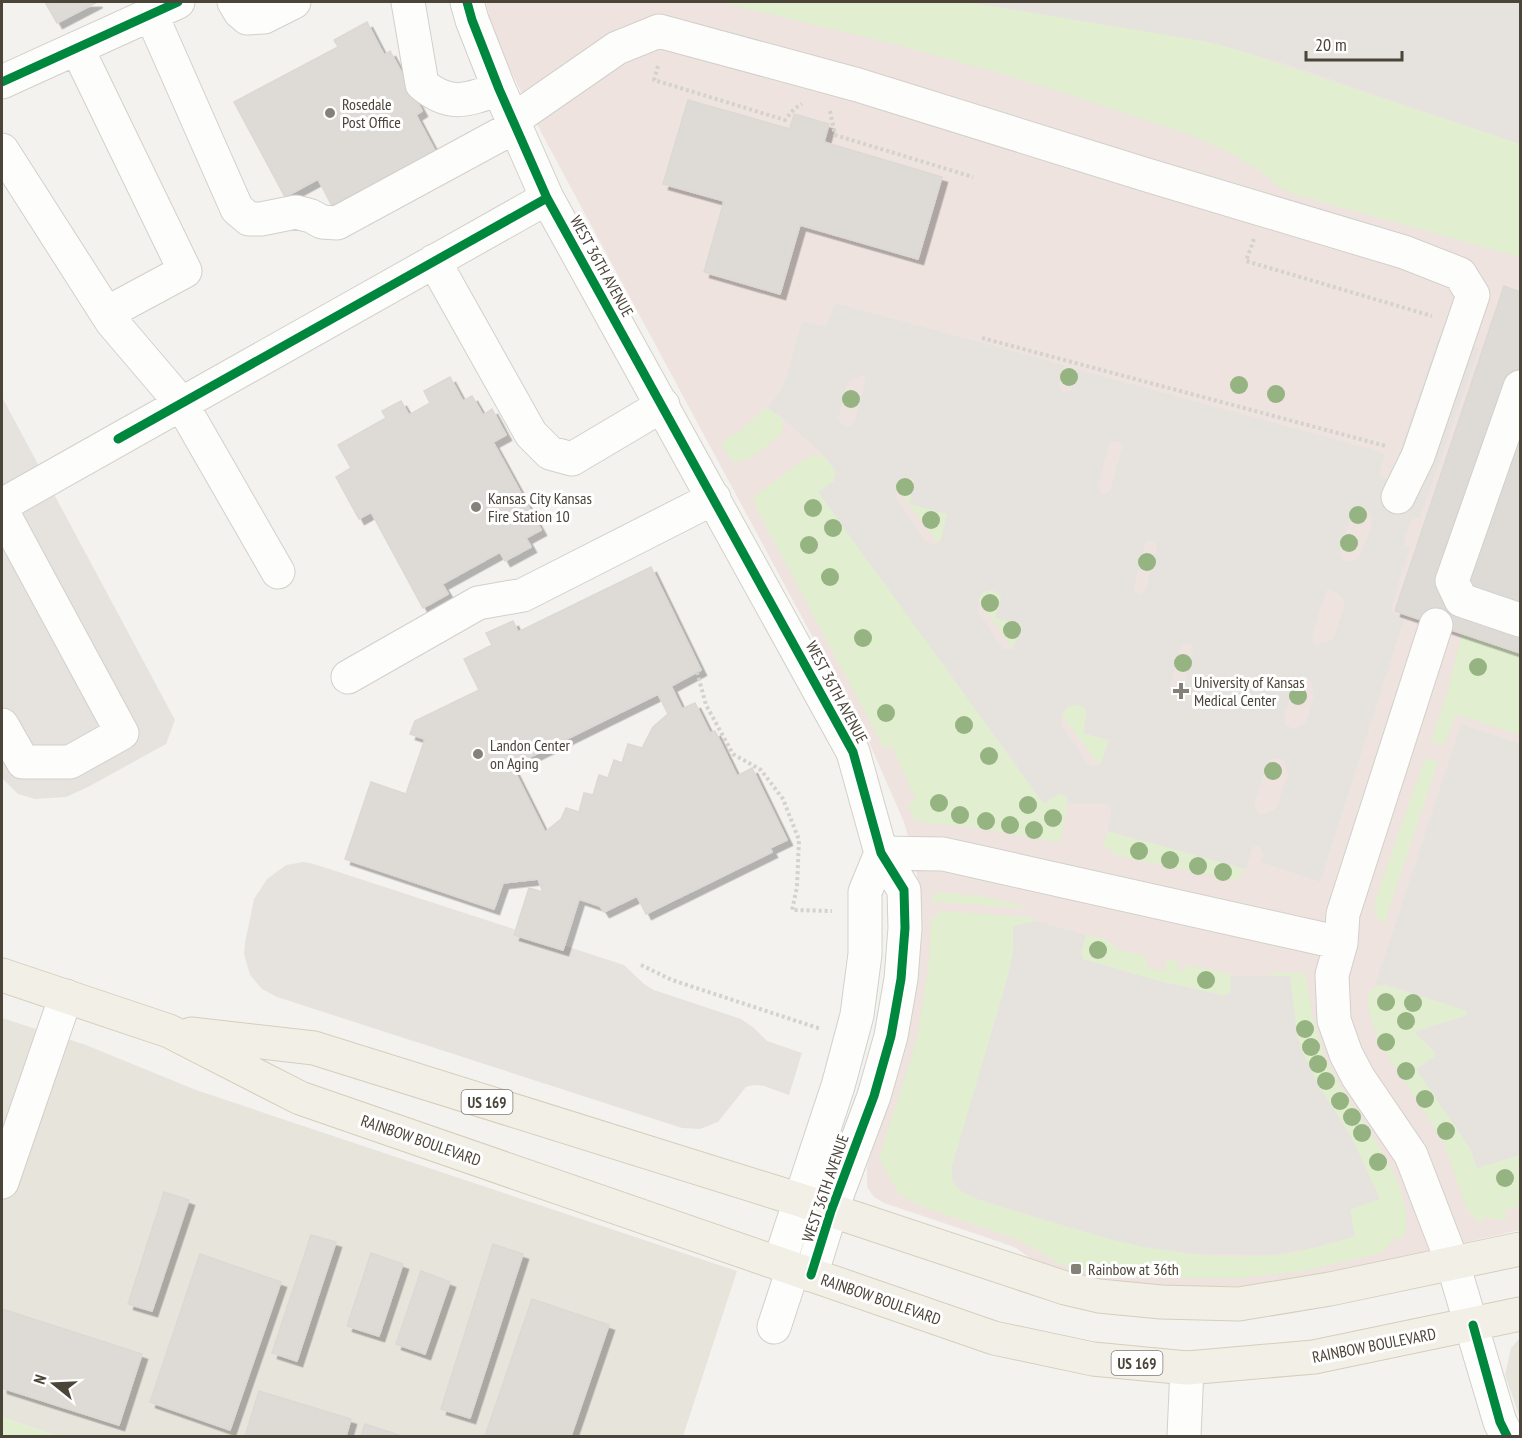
<svg xmlns="http://www.w3.org/2000/svg" width="1522" height="1438" font-family="'PT Sans Narrow',sans-serif">
	<style>
		.residential { fill: #e7e4dc }
		.medical { fill: #eee3df }
		.green { fill: #e1eecf }
		.parking { fill: #e6e3df; fill-rule: evenodd }
		.building { fill: #dedbd6; stroke: #dcd9d4; stroke-width: 1.5; fill-rule: evenodd; filter: url(#shadow) }
		.lines { fill: none; stroke-linecap: round; stroke-linejoin: round }
		.minor-casing { stroke: #d2d0cb; stroke-width: 35 }
		.major-casing { stroke: #d6cebb; stroke-width: 35 }
		.path { stroke: #d3d2cc; stroke-width: 4; stroke-dasharray: 3 3; stroke-linecap: butt }
		.minor { stroke: #fdfdfc; stroke-width: 33 }
		.major { stroke: #f2efe6; stroke-width: 33 }
		.cycleway-casing { stroke: #fff; stroke-width: 13 }
		.cycleway { stroke: #00873e; stroke-width: 9 }
		.tree { fill: #96b382 }
		.poi-dot { fill: #868178; stroke: #fff; stroke-width: 2 }
		.labels { text-anchor: middle; dominant-baseline: central; stroke-width: 6; stroke-linejoin: round; paint-order: stroke }
		.shield { fill: #fff; stroke: #817c74; stroke-width: 1.5 }
		.shield-label { font-size: 15px; font-weight: bold; fill: #4b4439 }
		.poi-label { font-size: 16px; fill: #4b4439; stroke: #fff; text-anchor: start }
		.street-label { font-size: 16px; fill: #4b4439; stroke: #fff }
	</style>
	<defs>
		<filter id="shadow"><feDropShadow dx="5.5" dy="5.5" stdDeviation="0" flood-color="#0004"/></filter>
	</defs>
	<rect width="100%" height="100%" fill="#f4f2ee"/>
	<path class="residential" d="M2,1018L86,1045L196,1090L737,1271L683,1436H57L2,1417Z
		M1520,1338V1418L1505,1375L1511,1348Z"/>
	<path class="medical" d="M486,2H1520V1230L1305,1279L1247,1286L1192,1288L1101,1282L1035,1262L1016,1248L1003,1243L884,1203L874,1197L867,1187V1167L904,1050L912,1016L917,984L920,919L916,865L904,822L868,740L541,132L508,65L491,24Z"/>
	<path class="green" d="M719,2H968L1204,41L1232,48L1520,144V257L1293,194L1278,187L1267,176L1234,155L1193,136L1067,94L999,73L894,44Z
		M766,407C778,413 788,421 780,435C766,446 753,460 734,463L722,446L724,440L741,430Z
		M814,455L825,457L836,472L834,481L819,493L1044,804L1059,793L1067,797L1068,804L1060,843L974,827L925,823L914,820L908,804L916,800L892,746L884,748L757,509L753,497L806,458Z
		M905,478L913,479L915,485L947,514L941,540L938,543L896,487Z
		M989,590L1000,594L1022,625L1013,649L978,599L982,593Z
		M1462,633L1520,653V735L1456,714L1444,746L1431,741L1448,690Z
		M1074,705L1083,706L1087,712L1084,733L1109,740L1100,766L1062,715L1068,707Z
		M1425,758L1438,762L1384,924C1375,918 1374,912 1375,901Z
		M1107,831L1246,869L1236,880L1117,856L1104,846Z
		M937,892L982,896L1034,909L932,902L933,895Z
		M939,911L1025,917L1036,919L1037,921L1013,926V951L1008,976L952,1177C956,1190 965,1193 977,1199C1073,1229 1173,1265 1275,1255C1302,1252 1329,1244 1355,1236L1350,1212L1352,1209L1379,1199L1339,1117L1320,1088L1302,1051L1297,1035L1290,976H1272L1265,974L1295,972L1306,974C1311,1012 1316,1041 1334,1075C1357,1120 1421,1187 1403,1240L1396,1237L1384,1251L1377,1254L1303,1271L1243,1278H1150L1089,1272L1060,1264L1017,1239L921,1206L899,1194L879,1158L917,1039L929,965L931,917H938Z
		M1086,935L1106,939L1119,950L1147,956L1146,967L1165,971L1167,959L1179,962L1177,969L1185,971L1186,964L1230,974L1231,991L1226,996L1155,980L1083,959L1081,952Z
		M1380,984L1465,1010L1468,1013L1465,1016L1415,1032L1434,1049L1436,1053L1434,1057L1477,1168L1520,1155V1206L1505,1210L1507,1219L1498,1220L1486,1217L1480,1224L1467,1209L1443,1141L1384,1050C1377,1033 1354,992 1380,984Z
		M2,1417L57,1436H2Z"/>
	<path class="parking" d="M968,2H1520V144L1286,64L1232,48L1204,41Z
		M835,303L1064,365L1059,386L1063,392L1070,391L1072,388L1076,369L1385,453L1379,474L1386,479L1390,477L1393,472L1439,336L1479,348L1420,518L1413,519L1411,521L1404,541V545L1410,548L1391,607L1394,614L1405,617L1320,882L1261,862L1263,855L1260,846L1253,847L1246,869L1107,831L1111,812V807L1107,804H1068L1067,797L1060,793L1044,804L818,492L834,481L836,472L825,457L785,420L768,408L780,391L786,378L802,321L823,326L826,325ZM863,375L866,379L854,423L852,426H843L838,419L847,385L850,381ZM1112,441L1119,442L1122,447L1110,491L1104,494L1101,493L1098,487L1109,444ZM905,478L913,479L914,481L909,504L947,514L941,540L938,543L933,544L925,541L897,500L896,487ZM1356,506L1361,507L1368,511L1372,516V523L1359,558L1351,562L1345,561L1341,558L1340,552L1353,510ZM1148,541L1155,542L1157,547L1145,591L1140,594L1134,591V587L1145,544ZM1329,589L1340,595L1343,599L1344,606L1334,636L1328,642L1316,645L1313,642L1312,637L1326,591ZM989,590L998,592L1001,597L995,618L1022,625L1013,649H1003L979,613L978,599L982,593ZM1186,643L1191,644L1193,649L1182,693L1172,696L1169,689L1181,646ZM1303,676L1311,681L1314,696L1306,722L1295,729L1285,725L1284,718L1295,682L1298,677ZM1074,705L1083,706L1087,712L1083,733L1109,740L1100,766L1092,767L1088,764L1062,726L1061,720L1063,712L1068,706ZM1275,758L1284,761L1288,774L1278,803L1274,810L1261,814L1256,811L1254,806L1267,763L1270,759Z
		M2,397L175,720L166,744L88,787L66,797L35,799L18,794L2,778Z
		M1461,724L1520,744V1155L1477,1168L1471,1150L1416,1069L1434,1057L1436,1053L1414,1032L1465,1016L1467,1013L1465,1010L1385,984L1375,986Z
		M304,862L314,864L624,965L644,984L654,990L741,1019L754,1028L767,1041L802,1053L789,1095L764,1086L754,1085L746,1087L718,1122L700,1129L682,1128L277,997L262,989L250,975L244,954L245,943L254,899L267,879L286,865Z
		M1037,921L1086,935L1081,952L1083,959L1155,980L1225,996L1231,991V976H1290L1297,1035L1302,1051L1320,1088L1351,1136L1380,1199L1352,1209L1350,1211L1355,1236L1317,1247L1275,1255L1198,1254L1144,1247L1109,1239L977,1199L961,1191L955,1185L952,1177V1166L1008,976L1013,951V926Z"/>
	<path class="building" d="M45,2H97L57,23Z
		M367,22L384,55L390,51L422,111L416,115L435,151L332,206L318,179L285,197L234,102L338,47L334,40Z
		M688,100L790,129L794,114L829,124L824,142L942,177L918,259L800,225L780,294L704,272L724,201L663,184Z
		M1504,286L1520,292V653L1395,611Z
		M450,377L463,401L472,396L483,415L492,409L506,435L493,442L541,530L526,538L531,547L505,561L500,552L442,584L448,594L423,608L371,512L359,519L336,477L351,468L338,445L386,418L382,411L401,401L409,415L430,403L424,391Z
		M651,567L701,670L671,686L682,709L695,703L710,733L715,731L737,776L752,768L787,840L770,848L772,852L646,914L637,896L604,912L600,906L579,899L563,950L514,935L529,888L543,892L538,879L503,883L494,909L345,859L371,782L406,794L425,739L410,734L415,721L479,690L464,659L492,645L486,633L513,621L518,632ZM658,694L668,714L653,727L642,748L628,744L622,763L614,760L608,778L599,775L593,795L584,793L579,812L566,808L561,819L545,832L512,766Z
		M164,1192L189,1200L152,1311L128,1304Z
		M311,1235L336,1242L297,1361L272,1353Z
		M493,1244L523,1254L470,1418L441,1409Z
		M371,1253L403,1264L379,1336L347,1326Z
		M200,1254L281,1282L230,1430L150,1402Z
		M421,1271L450,1282L425,1354L396,1344Z
		M532,1299L609,1325L571,1436H485Z
		M2,1309L142,1354L119,1425L2,1388Z
		M259,1391L351,1419L346,1436H245Z
		M365,1424L402,1436H361Z"/>
	<g class="lines">
		<g class="minor-casing">
			<path id="minor" d="M234,2L240,12L247,18L264,17L294,2
				M408,2L422,84C450,108 467,100 499,89
				M467,2L472,20L499,89L547,198L853,752L881,853L904,890L905,928L901,979L891,1036L874,1096L831,1211L811,1275
				M151,14L237,209L249,219H261L296,212L311,216L322,222L337,223L516,126
				M77,48L185,271L107,313
				M2,82L178,2
				M513,120L617,48L659,31L858,85L1147,175L1404,252L1460,274L1473,295L1418,456L1398,497
				M2,150L112,322L181,403L278,572
				M434,261L531,434L550,453L572,459L663,405
				M1520,387L1452,581L1461,600L1520,620
				M2,505L547,198
				M2,511L122,733L70,762H23L2,725
				M1436,625L1343,914L1341,943L1332,975L1334,1020L1346,1054L1358,1077L1411,1155L1453,1264L1500,1422L1507,1436
				M348,677L478,603L523,595L714,498
				M881,853L943,854L1341,943
				M2,1182L66,996
				M779,1264L838,1086L857,1015L865,954V892L881,853
				M774,1327L793,1269
				M1184,1436L1187,1368"/>
		</g>
		<g class="major-casing">
			<path id="major" d="M2,975L169,1031L300,1098L994,1338L1093,1359L1187,1368L1314,1357L1520,1314
				M191,1034L314,1048L800,1200L1065,1288L1099,1296L1161,1302L1239,1304L1330,1289L1520,1249"/>
		</g>
		<path class="path" d="M658,66L654,80L785,120L794,109L802,104
			M830,111L835,135L973,177
			M1254,239L1246,261L1432,316
			M982,338L1386,446
			M697,672L706,705L733,754L761,770L783,799L799,840L797,887L792,910L832,911
			M641,965L672,980L821,1029"/>
		<use href="#minor" class="minor"/>
		<use href="#major" class="major"/>
		<g class="cycleway-casing">
			<path id="cycleway" d="M467,2L472,20L499,89L547,198L853,752L881,853L904,890L905,928L901,979L891,1036L874,1096L831,1211L811,1275
				M2,82L178,2
				M118,439L547,198
				M1473,1325L1500,1422L1507,1436"/>
		</g>
		<use href="#cycleway" class="cycleway"/>
	</g>
	<g class="tree">
		<circle cx="1069" cy="377" r="9"/>
		<circle cx="1239" cy="385" r="9"/>
		<circle cx="1276" cy="394" r="9"/>
		<circle cx="851" cy="399" r="9"/>
		<circle cx="905" cy="487" r="9"/>
		<circle cx="813" cy="508" r="9"/>
		<circle cx="1358" cy="515" r="9"/>
		<circle cx="931" cy="520" r="9"/>
		<circle cx="833" cy="528" r="9"/>
		<circle cx="1349" cy="543" r="9"/>
		<circle cx="809" cy="545" r="9"/>
		<circle cx="1147" cy="562" r="9"/>
		<circle cx="830" cy="577" r="9"/>
		<circle cx="990" cy="603" r="9"/>
		<circle cx="1012" cy="630" r="9"/>
		<circle cx="863" cy="638" r="9"/>
		<circle cx="1183" cy="663" r="9"/>
		<circle cx="1478" cy="667" r="9"/>
		<circle cx="1298" cy="696" r="9"/>
		<circle cx="886" cy="713" r="9"/>
		<circle cx="964" cy="725" r="9"/>
		<circle cx="989" cy="756" r="9"/>
		<circle cx="1273" cy="771" r="9"/>
		<circle cx="939" cy="803" r="9"/>
		<circle cx="1028" cy="805" r="9"/>
		<circle cx="960" cy="815" r="9"/>
		<circle cx="1053" cy="818" r="9"/>
		<circle cx="986" cy="821" r="9"/>
		<circle cx="1010" cy="825" r="9"/>
		<circle cx="1034" cy="830" r="9"/>
		<circle cx="1139" cy="851" r="9"/>
		<circle cx="1170" cy="860" r="9"/>
		<circle cx="1198" cy="866" r="9"/>
		<circle cx="1223" cy="872" r="9"/>
		<circle cx="1098" cy="950" r="9"/>
		<circle cx="1206" cy="980" r="9"/>
		<circle cx="1386" cy="1002" r="9"/>
		<circle cx="1413" cy="1003" r="9"/>
		<circle cx="1406" cy="1021" r="9"/>
		<circle cx="1305" cy="1029" r="9"/>
		<circle cx="1386" cy="1042" r="9"/>
		<circle cx="1311" cy="1047" r="9"/>
		<circle cx="1318" cy="1064" r="9"/>
		<circle cx="1406" cy="1071" r="9"/>
		<circle cx="1326" cy="1081" r="9"/>
		<circle cx="1425" cy="1099" r="9"/>
		<circle cx="1340" cy="1101" r="9"/>
		<circle cx="1352" cy="1117" r="9"/>
		<circle cx="1446" cy="1131" r="9"/>
		<circle cx="1362" cy="1133" r="9"/>
		<circle cx="1378" cy="1162" r="9"/>
		<circle cx="1505" cy="1178" r="9"/>
	</g>
	<g class="poi-dot">
		<circle cx="330" cy="113" r="6"/>
		<circle cx="476" cy="507" r="6"/>
		<path d="M1178 682h6v6h6v6h-6v6h-6v-6h-6v-6h6z"/>
		<circle cx="478" cy="754" r="6"/>
		<rect x="1070" y="1263" width="12" height="12" rx="3"/>
	</g>
	<g class="labels">
		<g class="shield">
			<rect x="461.5" y="1090" width="51" height="24" rx="4.5"/>
			<rect x="1111.5" y="1351" width="51" height="24" rx="4.5"/>
		</g>
		<g class="shield-label">
			<text x="487" y="1102">US 169</text>
			<text x="1137" y="1363">US 169</text>
		</g>
		<g class="poi-label">
			<text x="342" y="104">Rosedale<tspan x="342" dy="18">Post Office</tspan></text>
			<text x="488" y="498">Kansas City Kansas<tspan x="488" dy="18">Fire Station 10</tspan></text>
			<text x="1194" y="682">University of Kansas<tspan x="1194" dy="18">Medical Center</tspan></text>
			<text x="490" y="745">Landon Center<tspan x="490" dy="18">on Aging</tspan></text>
			<text x="1088" y="1269">Rainbow at 36th</text>
		</g>
		<g class="street-label">
			<text transform="translate(602 266) rotate(61)">WEST 36TH AVENUE</text>
			<text transform="translate(837 692) rotate(62)">WEST 36TH AVENUE</text>
			<text transform="translate(421 1140) rotate(19)">RAINBOW BOULEVARD</text>
			<text transform="translate(825 1188) rotate(-71)">WEST 36TH AVENUE</text>
			<text transform="translate(881 1299) rotate(19)">RAINBOW BOULEVARD</text>
			<text transform="translate(1374 1345) rotate(-11)">RAINBOW BOULEVARD</text>
		</g>
	</g>
	<rect width="1522" height="1438" fill="none" stroke="#4b4439" stroke-width="6"/>
	<g transform="translate(54 1384) rotate(288)" stroke="#ffffff" stroke-width="4.5" paint-order="stroke">
	<path d="M0-4.5L10 22L0 15L-10 22Z" fill="#4b4439"/>
	<text y="-9" font-size="16" font-weight="bold" text-anchor="middle" fill="#4b4439">N</text>
	</g>
	<path d="M1306 51v9h96v-9" fill="none" stroke="#4b4439" stroke-width="3"/>
	<text x="1315" y="51" font-size="18" fill="#4b4439" stroke="#ffffff" stroke-width="4.5" paint-order="stroke">20 m</text>
</svg>
